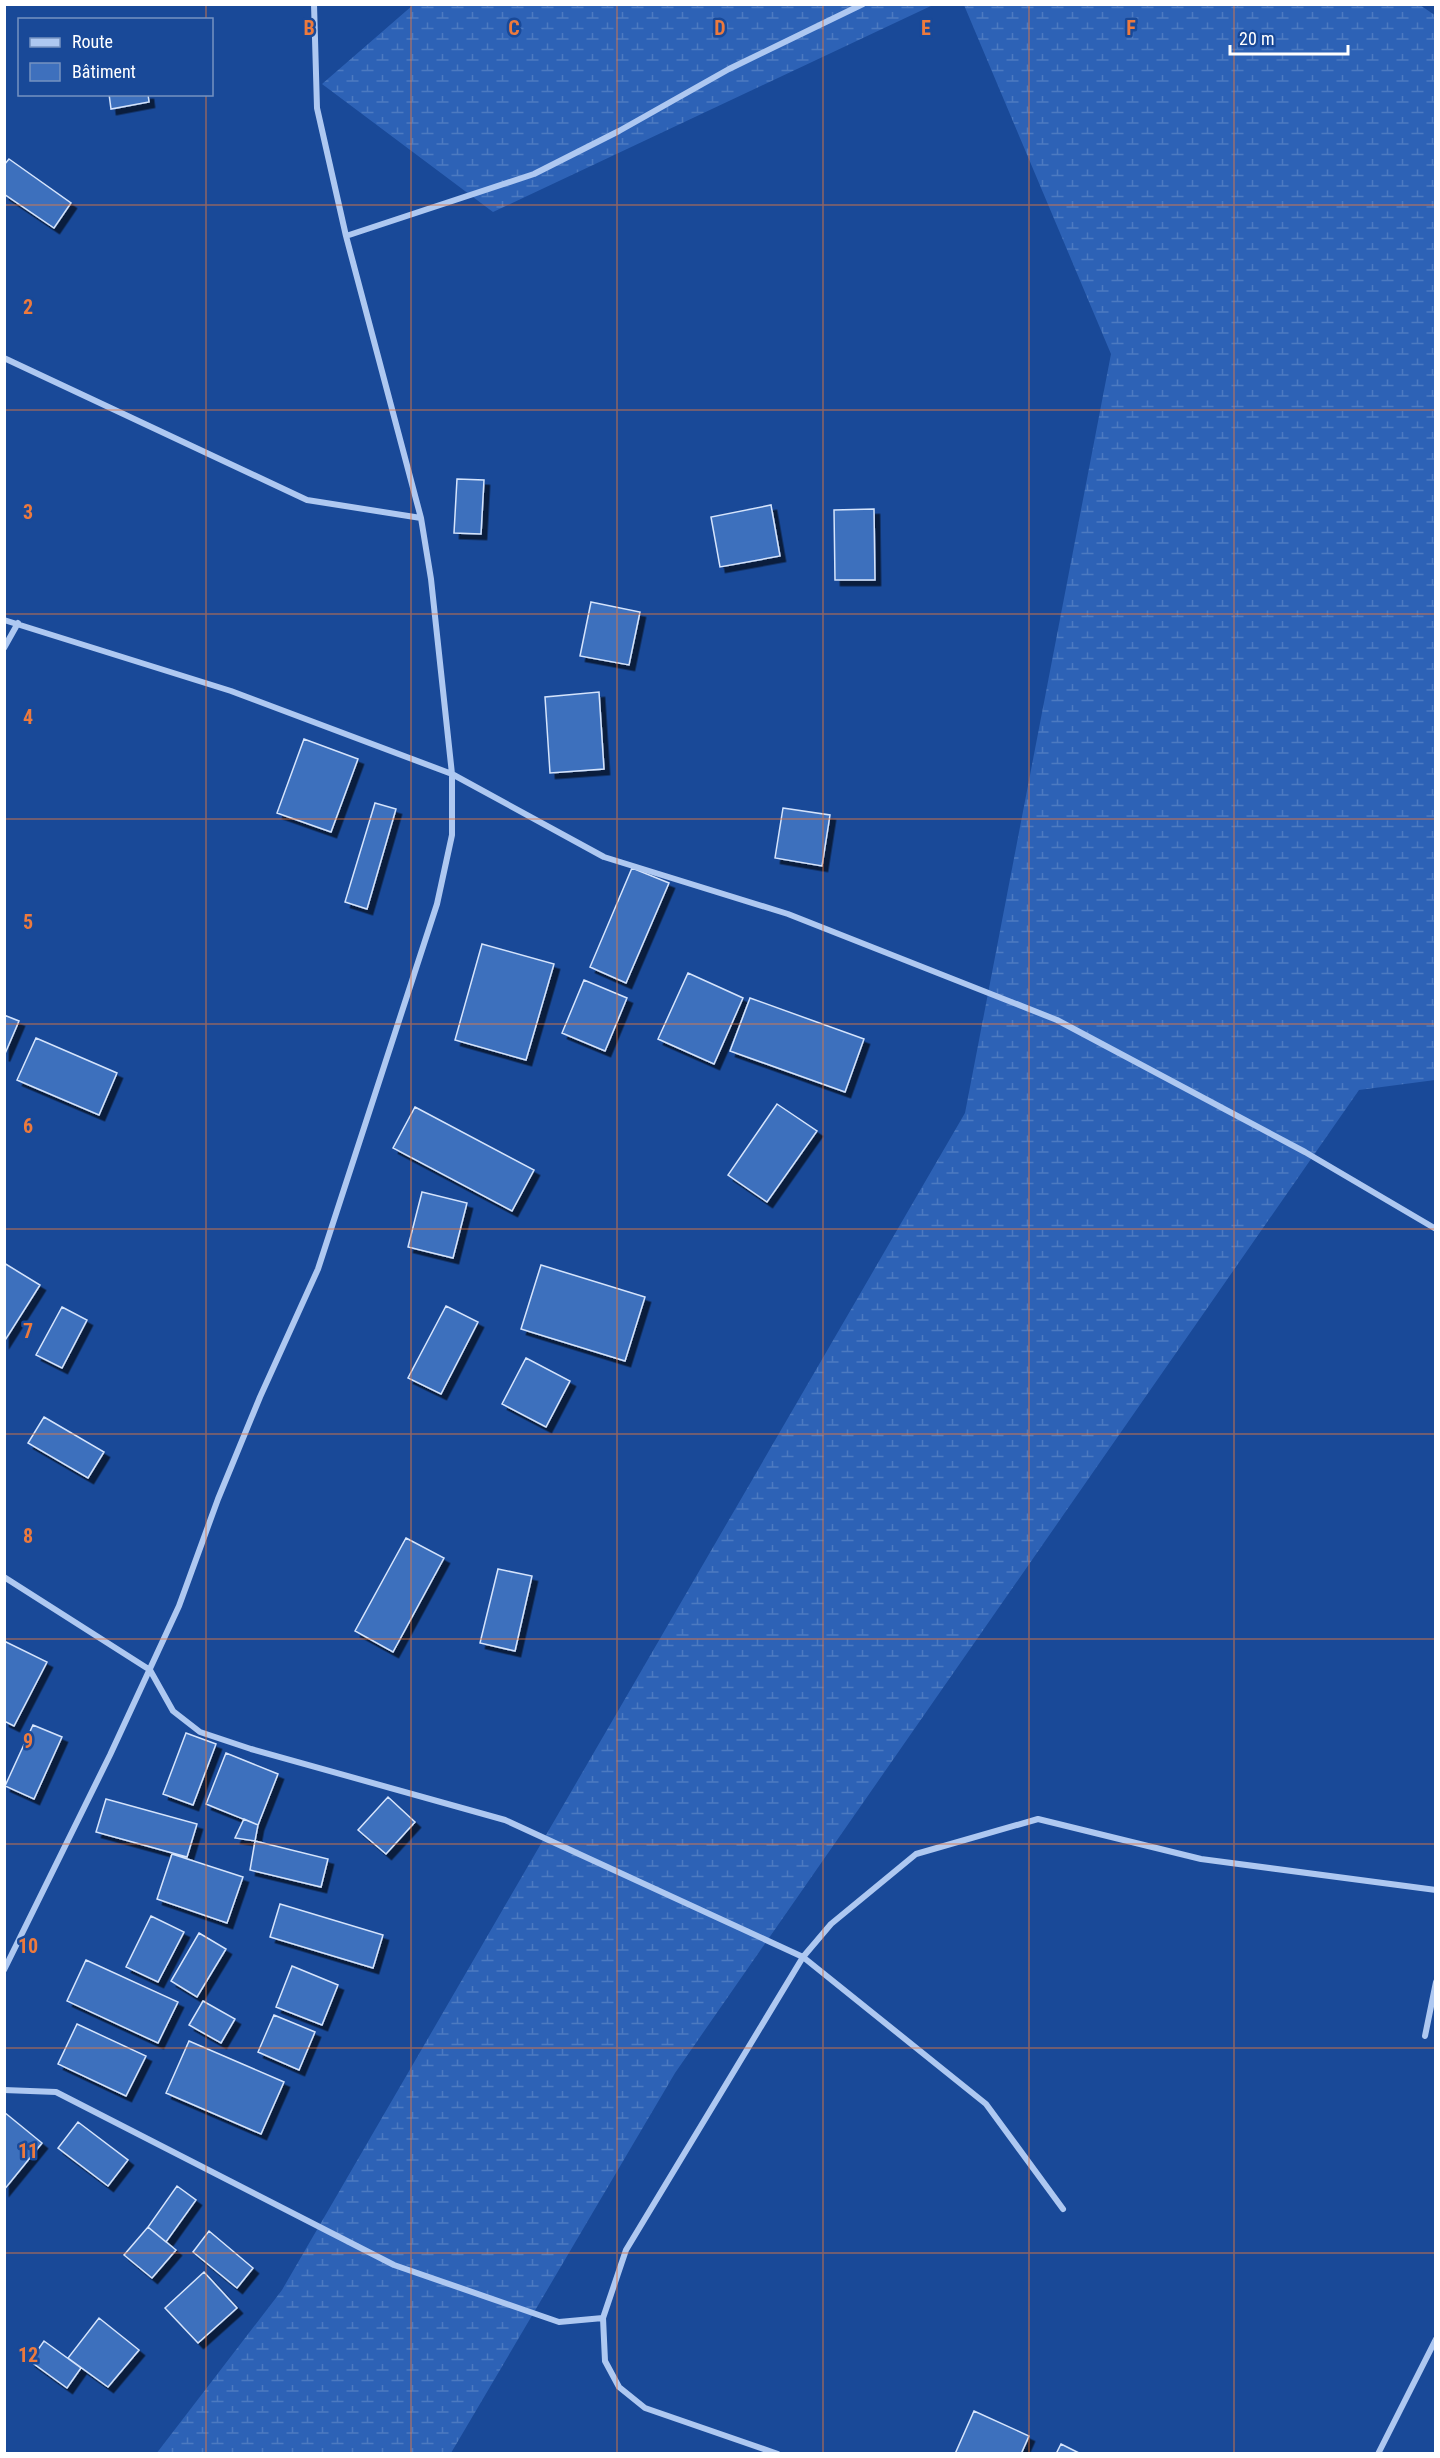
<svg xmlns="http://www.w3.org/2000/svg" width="1440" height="2458" font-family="'Roboto Condensed',sans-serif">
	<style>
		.wetland { fill: url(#wetland-marsh) }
		.building { fill: #3e70bd; stroke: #d5e4fc; stroke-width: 1.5; filter: url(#shadow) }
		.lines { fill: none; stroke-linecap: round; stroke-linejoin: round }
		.minor { stroke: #aec8f1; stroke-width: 6 }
		.grid { fill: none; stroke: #ed7a3d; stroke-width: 1.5; stroke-opacity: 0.55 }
		.grid-label { font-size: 20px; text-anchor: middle; font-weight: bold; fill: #ed7a3d; stroke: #194998; stroke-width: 5; stroke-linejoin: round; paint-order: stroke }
	</style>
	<defs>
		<pattern id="wetland-marsh" width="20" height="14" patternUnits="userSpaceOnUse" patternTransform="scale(1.5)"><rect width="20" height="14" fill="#2d62b6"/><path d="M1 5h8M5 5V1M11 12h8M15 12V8" fill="none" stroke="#4c7ac1"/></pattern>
		<filter id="shadow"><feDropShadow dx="5.5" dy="5.5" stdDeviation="0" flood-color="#0009"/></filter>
	</defs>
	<rect width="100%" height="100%" fill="#194998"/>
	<path class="wetland" d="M413,5H933L493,212L322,84Z
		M964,5H1420L1436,16L1435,1080L1359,1090L675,2073L451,2453L156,2454L282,2290L965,1113L1111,354Z"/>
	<path class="building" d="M109,94H148L149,102L111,109Z
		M9,159L71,203L54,228L4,194V165Z
		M457,479L484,480L481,534L454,533Z
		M771,505L780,556L720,567L711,517Z
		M874,509L875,580H835L834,510Z
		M591,602L640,612L629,665L580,656Z
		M599,692L604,769L550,773L545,697Z
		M304,739L358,759L331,832L277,813Z
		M375,803L396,809L367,909L345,902Z
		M783,808L830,815L822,866L775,858Z
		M632,868L669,883L626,983L590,967Z
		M482,944L554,964L526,1060L455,1040Z
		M688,973L743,998L714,1064L658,1039Z
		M584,980L627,998L605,1051L562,1033Z
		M750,998L864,1039L845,1092L730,1051Z
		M4,1015L19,1021L4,1056Z
		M36,1038L117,1073L99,1115L17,1080Z
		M777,1104L817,1131L767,1202L728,1175Z
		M415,1107L534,1170L512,1211L393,1148Z
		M422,1192L467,1203L453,1258L408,1247Z
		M4,1263L40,1285L4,1342Z
		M541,1265L645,1297L625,1361L521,1329Z
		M446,1306L478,1322L441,1394L408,1378Z
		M62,1307L87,1320L62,1368L36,1355Z
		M526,1358L570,1381L546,1427L502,1404Z
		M44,1417L104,1452L88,1478L28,1443Z
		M406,1538L444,1558L393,1652L355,1631Z
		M498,1569L532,1576L515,1651L480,1643Z
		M4,1641L47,1662L14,1726L4,1721Z
		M33,1725L62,1737L34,1799L5,1786Z
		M186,1733L216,1744L193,1805L163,1794Z
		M226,1753L278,1774L258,1825L206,1804Z
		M388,1797L415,1822L386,1854L358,1830Z
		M106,1799L197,1824L187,1857L96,1832Z
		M244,1819L258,1825L255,1841L235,1838Z
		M255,1841L328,1859L321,1887L250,1870Z
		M172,1854L243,1877L227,1923L157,1899Z
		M280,1904L383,1935L373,1968L270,1937Z
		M151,1916L184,1932L158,1982L126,1967Z
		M199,1933L226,1949L197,1997L171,1981Z
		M86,1960L178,2002L158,2043L67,2001Z
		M292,1966L338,1985L322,2025L276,2007Z
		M203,2001L235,2019L221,2043L189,2025Z
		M274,2015L315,2032L299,2070L258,2052Z
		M77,2024L146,2056L126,2096L58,2064Z
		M189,2041L284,2082L261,2134L166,2093Z
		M4,2112L42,2143L4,2190Z
		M78,2122L128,2160L108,2186L58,2148Z
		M177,2186L196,2200L166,2242L148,2227Z
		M148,2227L176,2250L152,2278L124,2255Z
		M209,2231L253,2268L237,2288L193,2252Z
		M204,2272L237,2308L198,2343L165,2308Z
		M99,2318L139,2350L108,2387L68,2358Z
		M44,2341L81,2368L67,2388L30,2361Z
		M974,2411L1029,2436L1021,2454H955Z
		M1061,2444L1081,2454H1056Z"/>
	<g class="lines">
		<path class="minor" d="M346,236L534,174L619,131L729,69L863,4
			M4,358L307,500L421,518
			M4,620L231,691L452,774L604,857L788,914L1057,1020L1305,1152L1436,1229
			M4,648L18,623
			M4,1577L150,1670L173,1711L200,1732L251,1749L505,1820L803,1957L986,2104L1063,2209
			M4,1970L110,1755L179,1606L218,1499L260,1397L318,1269L437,904L452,835V774L431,579L421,518L346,236L317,108L314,4
			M1425,2036L1436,1982
			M4,2090L56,2092L394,2265L559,2322L603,2318
			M778,2454L645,2408L619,2387L605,2361L603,2318L626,2250L803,1957L831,1924L916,1854L1038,1819L1201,1859L1436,1890
			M1378,2454L1436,2339"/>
	</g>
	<path class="grid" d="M206,4V20M411,4V2454M617,4V2454M823,4V2454M1029,4V2454M1234,4V2454M206,94V2454M4,205H1436M4,410H1436M4,614H1436M4,819H1436M4,1024H1436M4,1229H1436M4,1434H1436M4,1639H1436M4,1844H1436M4,2048H1436M4,2253H1436"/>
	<g class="grid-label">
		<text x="309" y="35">B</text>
		<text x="514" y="35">C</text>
		<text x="720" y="35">D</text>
		<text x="926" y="35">E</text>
		<text x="1131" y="35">F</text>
		<text x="28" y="314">2</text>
		<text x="28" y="519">3</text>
		<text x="28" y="724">4</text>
		<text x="28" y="929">5</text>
		<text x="28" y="1133">6</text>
		<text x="28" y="1338">7</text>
		<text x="28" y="1543">8</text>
		<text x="28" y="1748">9</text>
		<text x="28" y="1953">10</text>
		<text x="28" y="2158">11</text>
		<text x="28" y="2362">12</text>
	</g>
	<rect width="1440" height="2458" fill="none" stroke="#ffffff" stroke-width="12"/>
	<rect x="18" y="18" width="195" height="78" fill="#194998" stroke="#7592c1" stroke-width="1.5"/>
	<rect x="30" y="38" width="30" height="9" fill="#aec8f1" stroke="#7592c1" stroke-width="1.5"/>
	<text x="72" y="48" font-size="18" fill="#ffffff">Route</text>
	<rect x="30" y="63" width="30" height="18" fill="#3e70bd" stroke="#7592c1" stroke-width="1.5"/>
	<text x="72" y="78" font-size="18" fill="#ffffff">Bâtiment</text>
	<path d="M1230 45v9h118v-9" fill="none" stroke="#ffffff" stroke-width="3"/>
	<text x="1239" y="45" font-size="18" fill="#ffffff" stroke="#194998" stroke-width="4.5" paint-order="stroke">20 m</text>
</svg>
